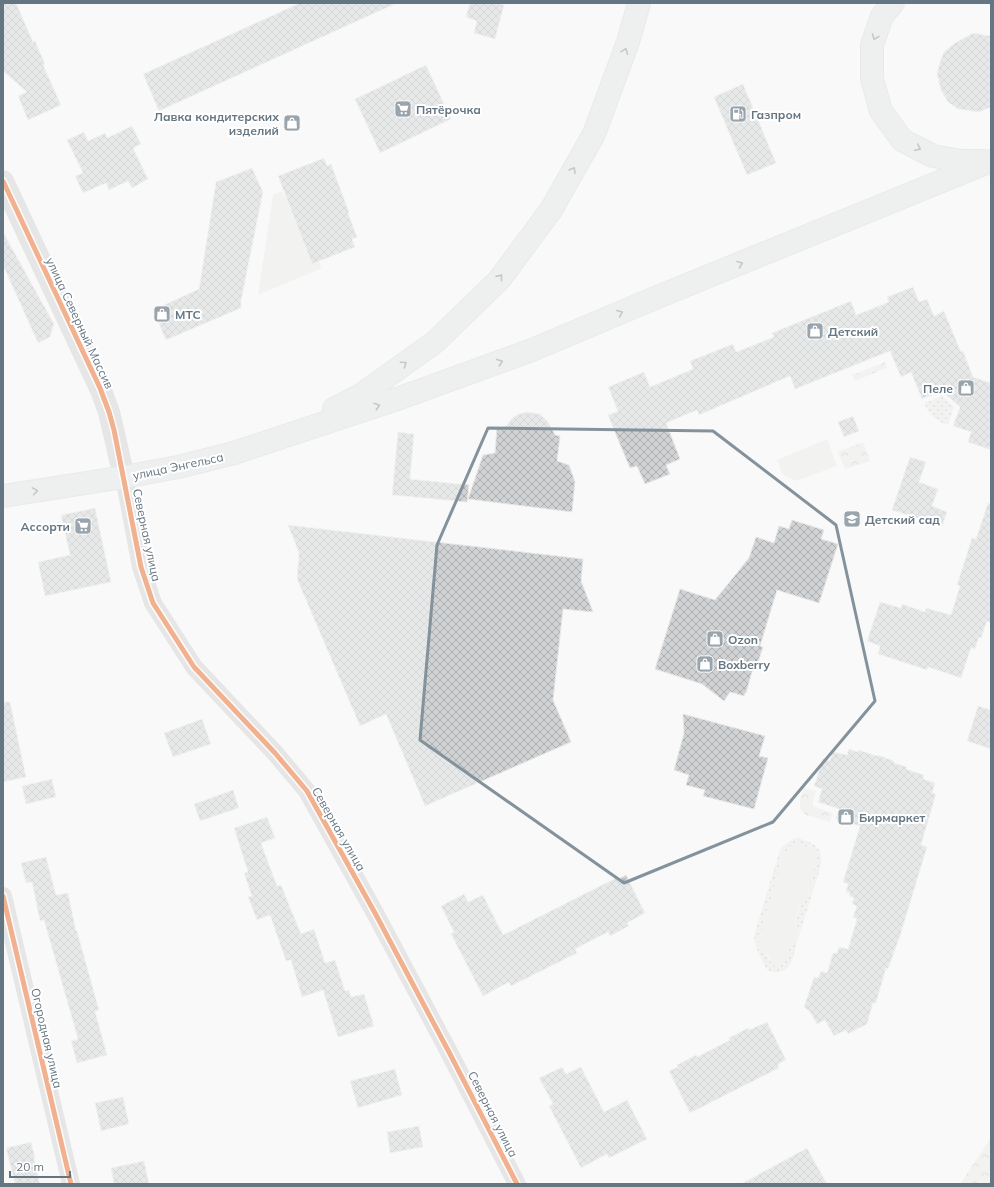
<svg xmlns="http://www.w3.org/2000/svg" width="994" height="1187" font-family="Mulish,sans-serif">
	<style>
		.grass { fill: url(#grass-dots) }
		.forest { fill: url(#forest-crowns) }
		.park { fill: #e8ebe6 }
		.building { fill: url(#building-cross-hatch); stroke: #e8e8e8 }
		.lines { fill: none; stroke-linecap: round; stroke-linejoin: round }
		.secondary-casing { stroke: #d5d6d7; stroke-width: 24 }
		.trunk-casing { stroke: #d5d6d6; stroke-width: 24 }
		.minor { stroke: #cecfd0; stroke-width: 18 }
		.tertiary { stroke: #cecfd0; stroke-width: 22 }
		.secondary { stroke: #e1e2e2; stroke-width: 22 }
		.trunk { stroke: #e1e2e2; stroke-width: 22 }
		.cycleway-casing { stroke: #fff; stroke-width: 8 }
		.cycleway { stroke: #e8590c; stroke-width: 5 }
		.oneway { stroke: #7e8c96 }
		.marked { fill: none; stroke: #84929c; stroke-width: 3; stroke-linejoin: round }
		.labels { text-anchor: middle; dominant-baseline: central; stroke-width: 4; stroke-linejoin: round; paint-order: stroke }
		.poi-label { font-size: 12px; font-weight: bold; fill: #657683; stroke: #fff; text-anchor: start }
		.street-label { font-size: 12px; fill: #657683; stroke: #fff }
	</style>
	<defs>
		<pattern id="grass-dots" width="8" height="8" patternUnits="userSpaceOnUse"><rect width="8" height="8" fill="#e8ebe6"/><path d="M2 2h.1M6 6h.1" fill="none" stroke="#c0c3c0" stroke-width="1.8" stroke-linecap="round"/></pattern>
		<pattern id="forest-crowns" width="20" height="18" patternUnits="userSpaceOnUse"><rect width="20" height="18" fill="#e8ebe6"/><path d="M2 6a3 3 0 1 1 6 0M12 15a3 3 0 1 1 6 0" fill="none" stroke="#c0c3c0"/></pattern>
		<pattern id="building-cross-hatch" width="8" height="8" patternUnits="userSpaceOnUse"><rect width="8" height="8" fill="#d0d2d3"/><path d="M0 0l8 8M0 8l8-8" fill="none" stroke="#acafb1"/></pattern>
	</defs>
	<rect width="100%" height="100%" fill="#f9f9f9"/>
	<path class="grass" d="M942,396L954,407L948,425C937,422 929,415 924,403Z
		M798,838C803,840 809,841 813,844C828,853 819,872 815,884L809,883L815,865L791,846L786,852L782,847L792,839Z
		M779,853L782,860L759,941L755,944L754,938L755,932Z
		M807,894L812,895L801,930L796,926L795,921L803,897Z
		M791,940L797,942C794,953 793,970 779,972C775,973 770,972 767,969C763,964 760,955 757,949L762,946L770,961L778,966L784,962Z"/>
	<path class="forest" d="M885,362L887,368L855,381L852,375Z
		M863,442L870,461L845,469L838,452Z
		M804,788L816,791L812,806L833,813L830,822L806,815L800,809V799Z
		M991,1137V1184H960Z"/>
	<path class="park" d="M282,191L322,268L258,295L273,195Z
		M827,439L837,466L796,481L783,475L777,460Z
		M794,845C824,844 815,865 810,883L815,884L812,895L807,894C802,897 793,920 796,926C796,926 800,930 801,930L797,942L791,940L784,962L778,966H774L762,946L757,949L755,944L759,941L782,860L779,853L782,847L786,852L791,846Z"/>
	<path class="building" d="M3,3H16L33,42L35,41L45,64L43,65L61,105L28,120L18,96L27,92L3,71Z
		M300,3H397L159,111L143,74Z
		M470,3H496L504,5L495,39L474,33L477,21L466,17Z
		M973,33L991,36V107L979,112L958,109L948,102L941,90L937,74L940,62L944,52L955,43Z
		M426,65L451,119L380,153L355,99Z
		M743,84L776,163L747,175L714,97Z
		M132,126L141,144L133,148L148,179L132,188L128,181L109,190L106,183L83,193L75,176L83,173L67,140L84,132L88,141L105,133L107,138Z
		M324,158L327,166L331,164L349,212L348,213L357,237L352,239L355,247L312,264L278,176Z
		M252,168L263,192L241,301V308L166,340L153,310L199,289L216,182Z
		M3,232L54,324L50,337L38,343L3,265Z
		M913,287L919,302L927,299L934,316L944,311L961,352L963,351L973,377L991,383V450L968,442L971,432L953,426L960,407L942,391L922,399L911,372L901,377L890,351L795,389L790,376L699,415L697,410L666,423L680,459L666,465L670,474L645,484L637,466L630,468L608,415L618,411L608,387L644,372L650,387L693,369L690,361L733,344L736,352L774,337L772,333L851,301L856,315L889,302L887,297Z
		M527,412L540,414L548,422L555,435L560,436L557,461L569,465L575,482L572,512L468,499L483,455L495,453L497,427L504,429L512,418L519,414Z
		M853,416L859,431L844,437L838,422Z
		M398,432L414,434L410,479L469,485L467,502L392,495Z
		M910,457L926,462L919,482L938,489L932,506L947,512L942,526L892,510Z
		M988,503L991,504V623L987,621L981,638L979,637L975,649L971,648L961,678L928,667L927,670L878,654L880,646L867,641L880,602L901,608L902,604L925,612L926,608L951,615L960,586L957,585L972,538L976,539Z
		M95,508L111,582L45,596L38,562L70,555L61,515Z
		M792,520L824,530L821,539L838,544L819,603L777,590L760,646L763,647L756,668H753L746,693H745L744,696L730,692L724,701L702,684L655,669L680,589L715,600L749,558L756,537L774,543L779,526L789,529Z
		M288,525L583,559L581,581L593,612L563,609L553,700L571,742L425,806L386,714L360,726L297,579L299,553Z
		M3,702H10L26,777L3,782Z
		M978,706L991,710V749L967,741Z
		M683,714L765,736L759,756L768,758L754,809L703,796L705,790L686,785L689,775L674,770L684,733Z
		M202,719L211,744L173,757L164,733Z
		M849,749L858,752L859,750L877,756L878,755L894,761V763L907,767L906,769L924,775L923,779L935,783L932,793L936,794L921,845L927,847L900,936L888,969L886,968L876,1003H873L867,1024L848,1034L846,1030L834,1036L825,1020L817,1024L810,1012L804,1007L814,977L818,978L821,971L827,973L833,953H837L839,947L848,949L857,919L853,917L857,906L852,904L854,898L849,896L850,893L846,892L848,884L843,882L860,826L836,819L839,809L818,802L822,789L814,786L823,759L830,761L833,752L847,755Z
		M52,779L56,797L26,804L22,786Z
		M233,790L239,808L200,821L194,804Z
		M267,817L275,838L261,843L277,886L281,885L301,934L314,929L325,963L335,960L345,991L349,990L351,997L364,994L374,1026L338,1037L323,990L302,997L291,960L286,961L270,915L257,920L248,897L252,896L244,873L248,872L234,828Z
		M46,857L56,895L68,893L76,931H77L99,1010L95,1011L107,1055L77,1063L71,1041L78,1039L44,920L40,921L32,882L26,883L21,863Z
		M626,875L645,913L627,923L629,926L610,936L608,932L575,949L577,953L511,986L509,982L483,996L451,934L454,932L441,906L464,894L468,902L483,895L503,935L616,878L617,880Z
		M767,1022L786,1060L778,1064L779,1068L690,1113L669,1071L678,1067L677,1065L696,1055L697,1057L730,1040L729,1038L748,1028L749,1030Z
		M562,1067L566,1074L581,1067L604,1112L627,1100L647,1139L609,1158L607,1154L581,1168L549,1106L553,1104L539,1078Z
		M395,1069L402,1095L358,1108L350,1081Z
		M123,1097L129,1124L101,1131L95,1103Z
		M419,1126L423,1147L390,1153L387,1132Z
		M31,1142L35,1158H34L40,1184H15L6,1148Z
		M807,1148L827,1184H741Z
		M144,1161L149,1184H114L111,1168Z"/>
	<g class="lines">
		<g class="secondary-casing">
			<path id="secondary" d="M3,496L124,477L178,467L234,453"/>
		</g>
		<g class="trunk-casing">
			<path id="trunk" d="M893,3L882,16L872,45V79L881,111L902,140L933,156L962,161H984
				M334,409L361,395L435,342L499,280L551,210L594,134L628,42L639,3
				M234,453L400,398L532,350L660,296L991,161"/>
		</g>
		<path class="minor" d="M124,477L141,567L153,603L194,667L275,753L307,791L375,913L450,1054L517,1184
			M3,896L71,1184"/>
		<path class="tertiary" d="M3,181L100,388L109,412L124,477"/>
		<use href="#secondary" class="secondary"/>
		<use href="#trunk" class="trunk"/>
		<g class="cycleway-casing">
			<path id="cycleway" d="M3,181L100,388L109,412L114,430L141,567L153,603L194,667L275,753L307,791L375,913L450,1054L517,1184
				M3,896L71,1184"/>
		</g>
		<use href="#cycleway" class="cycleway"/>
	</g>
	<defs><path id="oneway-chevron" d="M-2-3.5L2.5 0L-2 3.5" fill="none" stroke-width="1.6" stroke-linecap="round" stroke-linejoin="round"/></defs>
	<g class="oneway">
		<use href="#oneway-chevron" transform="translate(875 37) rotate(111)"/>
		<use href="#oneway-chevron" transform="translate(625 51) rotate(-69)"/>
		<use href="#oneway-chevron" transform="translate(918 148) rotate(27)"/>
		<use href="#oneway-chevron" transform="translate(573 170) rotate(-60)"/>
		<use href="#oneway-chevron" transform="translate(740 264) rotate(-22)"/>
		<use href="#oneway-chevron" transform="translate(500 277) rotate(-51)"/>
		<use href="#oneway-chevron" transform="translate(620 313) rotate(-23)"/>
		<use href="#oneway-chevron" transform="translate(500 362) rotate(-20)"/>
		<use href="#oneway-chevron" transform="translate(404 364) rotate(-35)"/>
		<use href="#oneway-chevron" transform="translate(377 406) rotate(-18)"/>
		<use href="#oneway-chevron" transform="translate(35 491) rotate(-9)"/>
	</g>
	<path d="M0 0H994V1187H0ZM488,428L713,431L836,525L875,701L773,822L624,883L420,740L437,545Z" fill="#f9f9f9" fill-opacity=".55" fill-rule="evenodd"/>
	<path class="marked" d="M488,428L713,431L836,525L875,701L773,822L624,883L420,740L437,545Z"/>
	<defs>
		<g id="supermarket-square" transform="scale(0.9)"><rect x="-9" y="-9" width="18" height="18" rx="4" fill="#99a4ac" stroke="#fff"/><path d="M-6-5.5h2.5l.6 2H6L4.5 2H-2.5L-4.4-4H-6ZM-1.5 3.2a1.3 1.3 0 1 0 .1 0ZM3 3.2a1.3 1.3 0 1 0 .1 0Z" fill="#fff"/></g>
		<g id="fuel-square" transform="scale(0.9)"><rect x="-9" y="-9" width="18" height="18" rx="4" fill="#99a4ac" stroke="#fff"/><path d="M-5.5-6h7V0h2V4h1.3V-2.5L3-4.5l.8-.8L6-3V5H2.5V1h-1V6h-7ZM-4.2-4.7v3.2H.2V-4.7Z" fill="#fff"/></g>
		<g id="shop-square" transform="scale(0.9)"><rect x="-9" y="-9" width="18" height="18" rx="4" fill="#99a4ac" stroke="#fff"/><path d="M-5-2.5h2.3a2.7 3.5 0 0 1 5.4 0H5L5.5 6h-11ZM-1.5-2.5h3a1.5 2.3 0 0 0-3 0Z" fill="#fff"/></g>
		<g id="school-square" transform="scale(0.9)"><rect x="-9" y="-9" width="18" height="18" rx="4" fill="#99a4ac" stroke="#fff"/><path d="M0-5L7-2L0 1L-7-2ZM-4 1L0 2.5L4 1V4Q0 6-4 4Z" fill="#fff"/></g>
	</defs>
	<g fill-rule="evenodd">
		<use href="#supermarket-square" x="403" y="109"/>
		<use href="#fuel-square" x="738" y="114"/>
		<use href="#shop-square" x="292" y="123"/>
		<use href="#shop-square" x="162" y="314"/>
		<use href="#shop-square" x="815" y="331"/>
		<use href="#shop-square" x="966" y="388"/>
		<use href="#school-square" x="852" y="519"/>
		<use href="#supermarket-square" x="83" y="526"/>
		<use href="#shop-square" x="715" y="639"/>
		<use href="#shop-square" x="705" y="664"/>
		<use href="#shop-square" x="846" y="817"/>
	</g>
	<g class="labels">
		<g class="poi-label">
			<text x="416" y="109">Пятёрочка</text>
			<text x="751" y="114">Газпром</text>
			<text x="279" y="116" text-anchor="end">Лавка кондитерских<tspan x="279" dy="14">изделий</tspan></text>
			<text x="175" y="314">МТС</text>
			<text x="828" y="331">Детский</text>
			<text x="953" y="388" text-anchor="end">Пеле</text>
			<text x="865" y="519">Детский сад</text>
			<text x="70" y="526" text-anchor="end">Ассорти</text>
			<text x="728" y="639">Ozon</text>
			<text x="718" y="664">Boxberry</text>
			<text x="859" y="817">Бирмаркет</text>
		</g>
		<g class="street-label">
			<text transform="translate(80 323) rotate(65)">улица Северный Массив</text>
			<text transform="translate(178 466) rotate(-12)">улица Энгельса</text>
			<text transform="translate(147 535) rotate(78)">Северная улица</text>
			<text transform="translate(339 829) rotate(60)">Северная улица</text>
			<text transform="translate(47 1038) rotate(77)">Огородная улица</text>
			<text transform="translate(493 1114) rotate(63)">Северная улица</text>
		</g>
	</g>
	<rect width="994" height="1187" fill="none" stroke="#657683" stroke-width="8"/>
	<path d="M10 1171v6h60v-6" fill="none" stroke="#657683" stroke-width="2"/>
	<text x="16" y="1171" font-size="12" fill="#657683" stroke="#ffffff" stroke-width="3" paint-order="stroke">20 m</text>
</svg>
